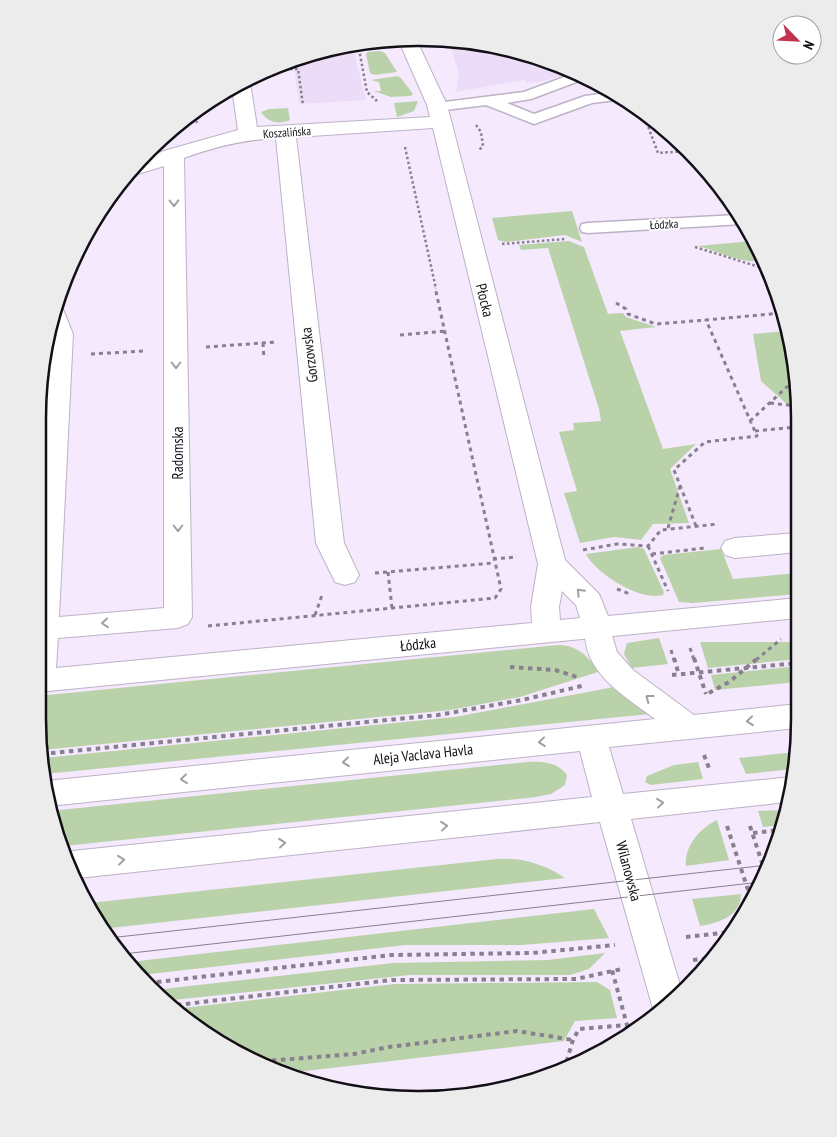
<svg xmlns="http://www.w3.org/2000/svg" width="837" height="1137" font-family="'PT Sans Narrow',sans-serif">
	<style>
		.built { fill: #ecdcf7 }
		.green { fill: #bad2a9 }
		.lines { fill: none; stroke-linecap: round; stroke-linejoin: round }
		.lane-casing { stroke: #bdb2c5; stroke-width: 3 }
		.street-casing { stroke: #bdb2c5; stroke-width: 2 }
		.secondary-casing { stroke: #bdb2c5; stroke-width: 2 }
		.path-far2 { stroke: #88808f; stroke-width: 2.5; stroke-dasharray: 2.5 2.5; stroke-linecap: butt }
		.path-far1 { stroke: #88808f; stroke-width: 3; stroke-dasharray: 4 4; stroke-linecap: butt }
		.path { stroke: #88808f; stroke-width: 4; stroke-dasharray: 4.5 4.5; stroke-linecap: butt }
		.lane { fill: #fff; fill-rule: evenodd }
		.street { fill: #fff; fill-rule: evenodd }
		.secondary { fill: #fff; fill-rule: evenodd }
		.tram { stroke: #88808e; stroke-width: 1 }
		.oneway { stroke: #a19fa2 }
		.labels { text-anchor: middle; dominant-baseline: central; stroke-width: 4; stroke-linejoin: round; paint-order: stroke }
		.far-street-label { font-size: 12px; fill: #130f16; stroke: #fff }
		.street-label { font-size: 15px; fill: #130f16; stroke: #fff }
		.rim { fill: none; stroke: #130f16; stroke-width: 2.5 }
	</style>
	<rect width="100%" height="100%" fill="#f5e9fe"/>
	<path class="built" d="M445,40L468,41L541,58L574,73L539,82L527,83L525,80L456,92L459,73L451,49Z
		M352,45L366,100L299,104L293,61L320,51Z"/>
	<path class="green" d="M379,51L385,53L397,72L374,75L370,73L366,54L368,52Z
		M397,76L401,78L413,94L411,96L391,97L374,91H381L379,82L371,80Z
		M418,101L414,111L397,117L394,103Z
		M288,108L290,120C279,125 267,122 261,112L269,109Z
		M572,211L582,242L565,235L505,242L498,240L492,218Z
		M569,241L584,247L608,314L623,313L626,317L656,327L620,331L663,449L696,444L670,469L689,523L653,524L641,540L614,537L580,543L564,493L577,491L559,432L574,430L573,423L601,421L599,409L548,248L521,250L519,245Z
		M752,241L762,260C743,265 717,251 698,246Z
		M786,331L796,368V405L789,406L761,381L753,334Z
		M638,547L644,549L664,592L663,595C641,602 595,573 586,554Z
		M721,549L733,579L798,573V594L693,603L679,602L660,558L663,555Z
		M659,638L668,664L632,668L624,654L627,643Z
		M700,642H798V659L708,668Z
		M558,645C577,645 589,656 598,672L520,697L450,710L42,750L38,696Z
		M798,666V682L715,690L711,675Z
		M614,687L660,713L45,774L43,758L455,717Z
		M797,752L794,769L746,774L739,758Z
		M527,762C542,761 558,762 567,775L565,785L551,794L536,797L64,846L50,811Z
		M698,762L703,779L651,785L645,782L647,776L674,765Z
		M786,810L782,825L763,827L758,811Z
		M717,820L729,860L686,866C684,846 700,828 717,820Z
		M497,859C522,857 544,864 565,878L101,929L89,903Z
		M741,894C741,916 719,923 700,926L692,899Z
		M594,909L609,938L522,945H406L141,975L130,962Z
		M605,953L589,969L570,975H410L164,1001L154,990L393,963L548,960Z
		M597,982L610,990L617,1018L575,1021L564,1041L288,1073L250,1060L174,1009L395,984Z"/>
	<g class="lines">
		<g class="lane-casing">
			<path id="lane" d="M575,73L587,78L531,99L507,103L534,114L585,96L614,92L624,99L592,103L534,124L486,105L437,111L430,107L437,103L524,92Z
				M737,215L743,224L588,233L582,232L580,228L582,224L588,223Z"/>
		</g>
		<g class="street-casing">
			<path id="street" d="M398,39H416L447,105L565,560L599,594L608,616L798,598V618L38,692V512L49,332L50,320L57,306L62,307L73,334L59,617L164,608V166L138,174L133,173L148,157L167,150L238,130L232,88L248,78L250,82L257,127L430,117L427,105ZM433,128L538,564L531,607L532,623L56,668L58,638L178,628L188,624L192,617L184,158C214,147 243,140 276,138L316,543L335,582L345,585L355,582L359,575L344,543L296,137ZM562,591L576,605L580,618L560,620L559,607Z
				M797,533V552L735,558L725,555L721,548L725,541L735,538Z"/>
		</g>
		<g class="secondary-casing">
			<path id="secondary" d="M597,616L607,619L617,652L633,670L694,715L798,704V728L609,747L623,794L792,777L787,802L631,819L682,992L655,1016L600,822L78,878L67,853L72,851L592,797L580,751L49,806L46,781L655,719C633,702 602,684 590,657C586,648 585,637 583,627L587,619Z"/>
		</g>
		<path class="path-far2" d="M358,44L367,92L377,101
			M285,69H298L303,105
			M193,112L197,123
			M643,113L658,153L688,151
			M476,125L481,132L483,146L479,150
			M405,147L436,289
			M502,244L565,239
			M695,247L769,270"/>
		<path class="path-far1" d="M616,303L626,309L628,314L656,324L706,320
			M400,335L446,331
			M263,343L264,359
			M206,347L277,342
			M91,354L145,351
			M770,403L796,406
			M792,406L797,414
			M750,421L789,385L792,379L793,355
			M755,431L797,427
			M696,526L674,470L705,442L757,436L706,320L781,313
			M668,528L680,486
			M648,546L668,591
			M583,550L617,544L648,546L661,530L718,524
			M652,554L705,548
			M493,559L517,557
			M388,572L392,608
			M375,573L494,563
			M617,589L630,594
			M315,615L322,595
			M208,626L495,598L501,589L435,287
			M690,648L694,660
			M671,650L674,660
			M756,660L781,639"/>
		<path class="path" d="M674,658L679,675
			M694,658L706,694
			M510,667L555,670L580,678
			M672,675L798,663
			M709,693L729,682L758,658
			M42,754L438,715L522,700L586,685
			M704,755L709,768
			M727,826L752,902
			M750,826L765,872
			M753,833L781,830
			M686,937L732,932
			M693,960L714,958
			M148,983L391,955L532,953L615,945
			M168,1006L392,980L576,979L622,969
			M254,1062L354,1054L389,1047L517,1031L573,1040
			M564,1070L573,1040L579,1029L627,1025L612,970"/>
		<use href="#lane" class="lane"/>
		<use href="#street" class="street"/>
		<use href="#secondary" class="secondary"/>
		<path class="tram" d="M109,938L768,865
			M123,954L761,882"/>
	</g>
	<defs><path id="oneway-chevron" d="M-2-3.5L2.5 0L-2 3.5" fill="none" stroke-width="1.6" stroke-linecap="round" stroke-linejoin="round" transform="scale(1.25)"/></defs>
	<g class="oneway">
		<use href="#oneway-chevron" transform="translate(174 203) rotate(89)"/>
		<use href="#oneway-chevron" transform="translate(176 365) rotate(90)"/>
		<use href="#oneway-chevron" transform="translate(178 528) rotate(90)"/>
		<use href="#oneway-chevron" transform="translate(580 592) rotate(-135)"/>
		<use href="#oneway-chevron" transform="translate(105 623) rotate(175)"/>
		<use href="#oneway-chevron" transform="translate(649 698) rotate(-143)"/>
		<use href="#oneway-chevron" transform="translate(750 721) rotate(174)"/>
		<use href="#oneway-chevron" transform="translate(542 742) rotate(174)"/>
		<use href="#oneway-chevron" transform="translate(346 762) rotate(174)"/>
		<use href="#oneway-chevron" transform="translate(184 779) rotate(174)"/>
		<use href="#oneway-chevron" transform="translate(660 803) rotate(-6)"/>
		<use href="#oneway-chevron" transform="translate(444 826) rotate(-6)"/>
		<use href="#oneway-chevron" transform="translate(282 843) rotate(-6)"/>
		<use href="#oneway-chevron" transform="translate(121 860) rotate(-6)"/>
	</g>
	<g class="labels">
		<g class="far-street-label">
			<text transform="translate(287 132) rotate(-4)">Koszalińska</text>
			<text transform="translate(664 224) rotate(-3)">Łódzka</text>
		</g>
		<g class="street-label">
			<text transform="translate(485 300) rotate(76)">Płocka</text>
			<text transform="translate(309 355) rotate(-97)">Gorzowska</text>
			<text transform="translate(177 453) rotate(-90)">Radomska</text>
			<text transform="translate(418 644) rotate(-6)">Łódzka</text>
			<text transform="translate(423 754) rotate(-6)">Aleja Vaclava Havla</text>
			<text transform="translate(629 871) rotate(75)">Wilanowska</text>
		</g>
	</g>
	<path d="M0 0H837V1137H0ZM418 46H419A372 372 0 0 1 791 418V719A372 372 0 0 1 419 1091H418A372 372 0 0 1 46 719V418A372 372 0 0 1 418 46Z" fill="#ececec" fill-rule="evenodd"/>
	<path class="rim" d="M418 46H419A372 372 0 0 1 791 418V719A372 372 0 0 1 419 1091H418A372 372 0 0 1 46 719V418A372 372 0 0 1 418 46Z"/>
	<g transform="translate(797 40) rotate(114)"><circle r="24" fill="#ffffff" stroke="#a19fa2"/>
	<path d="M0-4L9 19L0 12L-9 19Z" fill="#c2314d"/>
	<text y="-8" font-size="14" font-weight="bold" text-anchor="middle" fill="#130f16">N</text>
	</g>
</svg>
